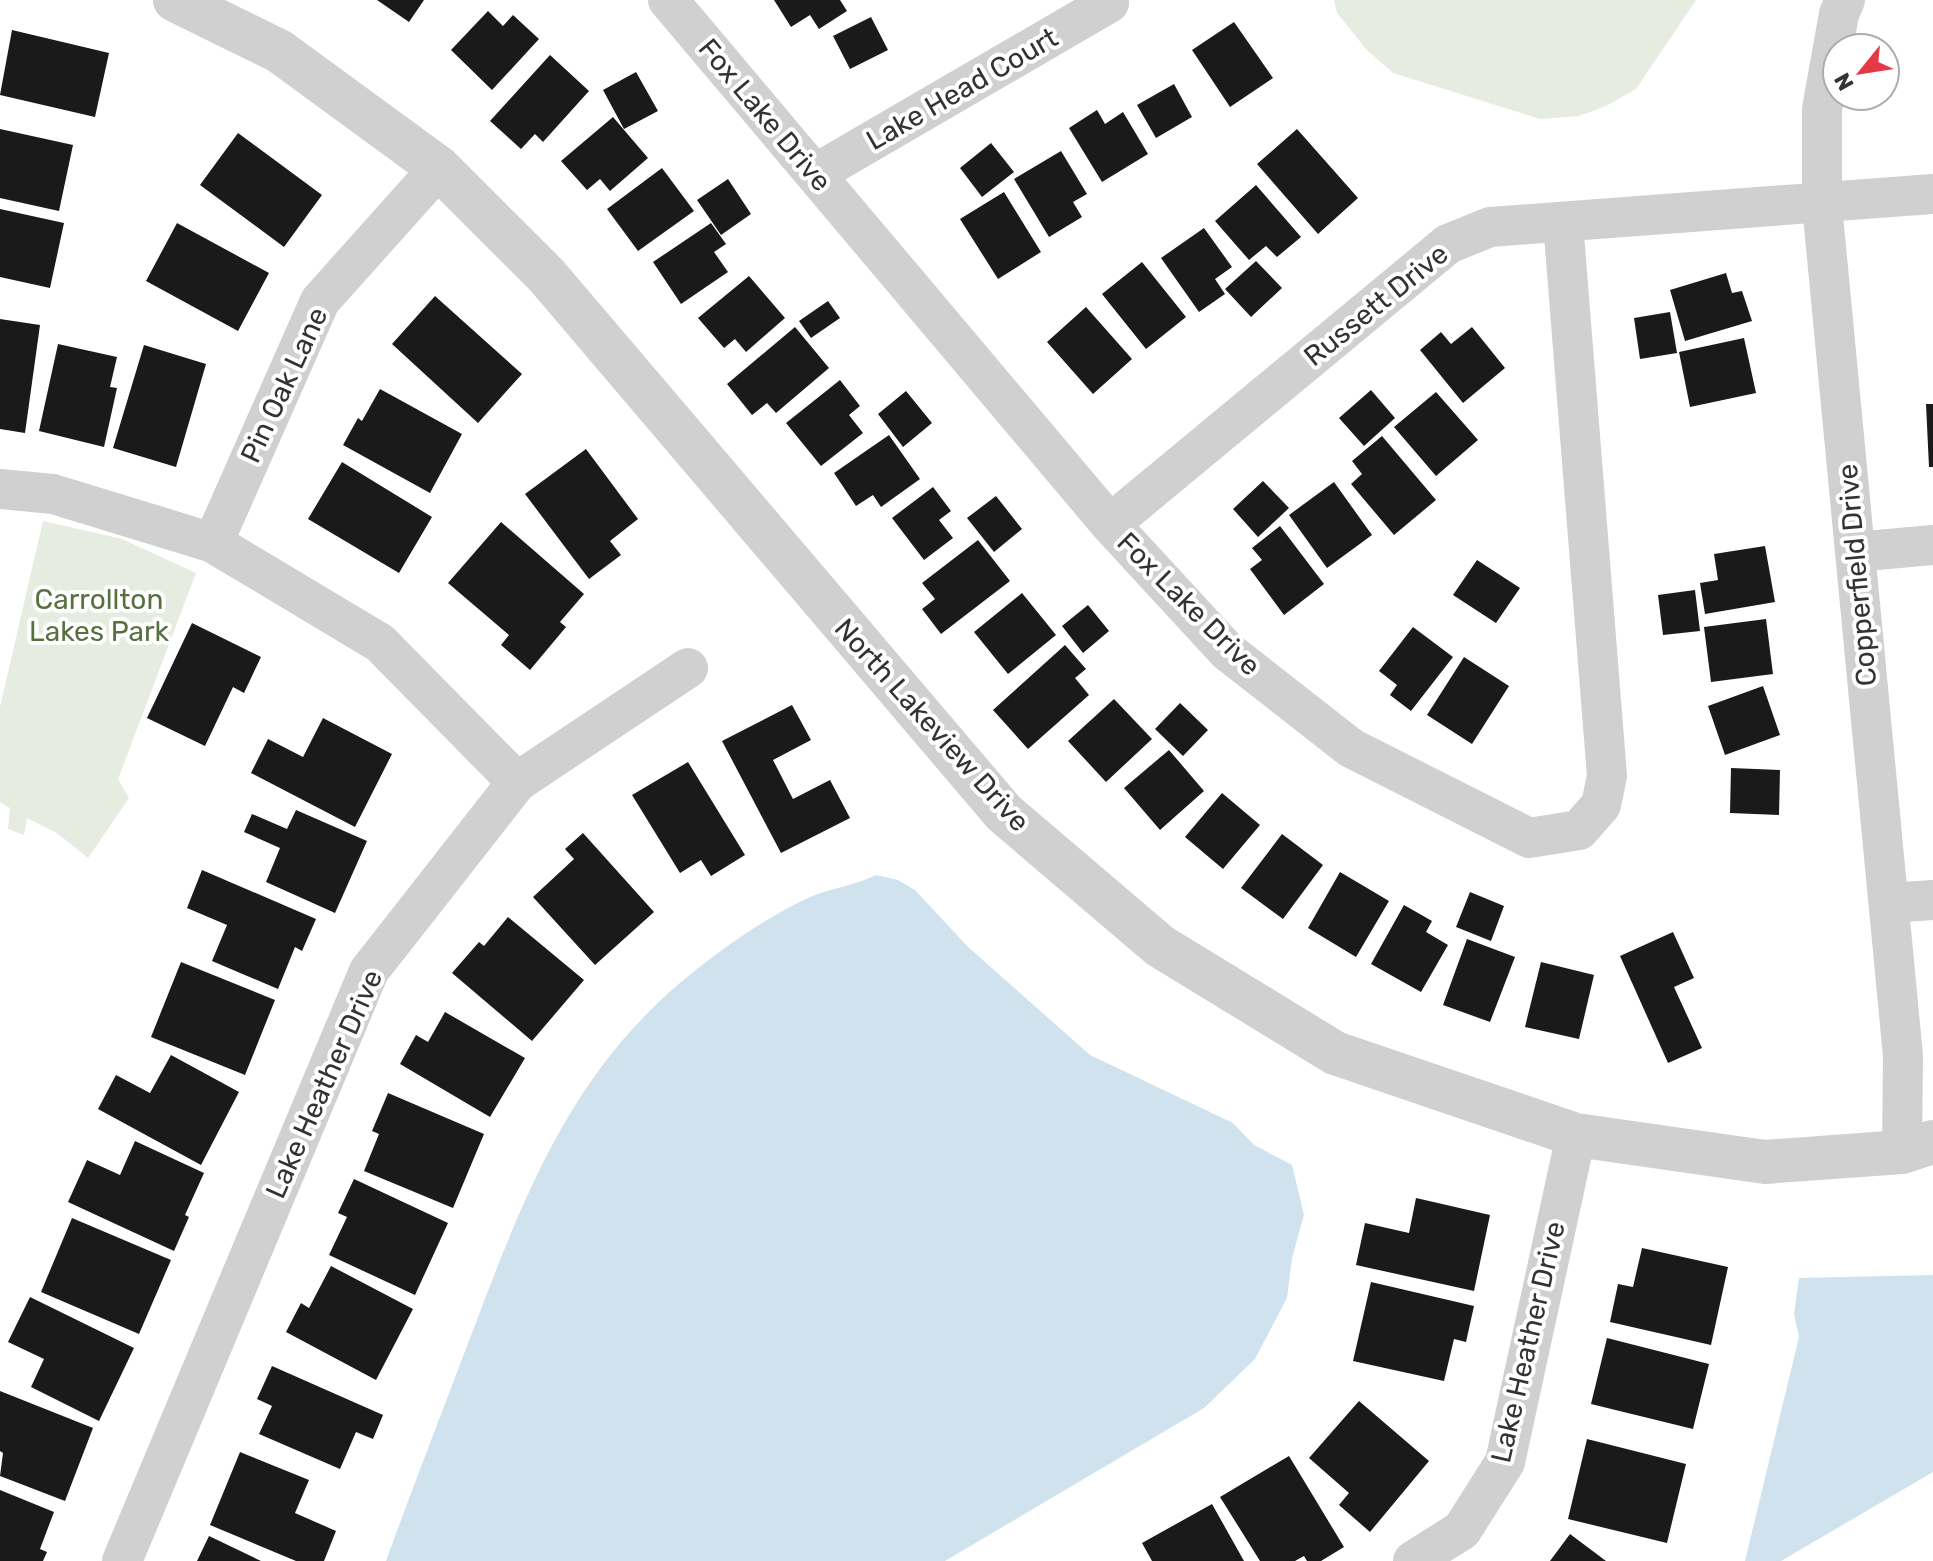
<svg xmlns="http://www.w3.org/2000/svg" width="1933" height="1561" font-family="Rubik,sans-serif">
	<style>
		.green { fill: #e6ecdf }
		.water { fill: #cfe2ee }
		.building { fill: #1a1a1a }
		.lines { fill: none; stroke-linecap: round; stroke-linejoin: round }
		.minor { stroke: #d0d0d0; stroke-width: 40 }
		.tertiary { stroke: #d0d0d0; stroke-width: 44 }
		.labels { text-anchor: middle; dominant-baseline: central; stroke-width: 8; stroke-linejoin: round; paint-order: stroke }
		.street-label { font-size: 28px; fill: #333; stroke: #fff }
		.park-label { font-size: 28px; fill: #56703f; stroke: #fff }
	</style>
	<rect width="100%" height="100%" fill="#fff"/>
	<path class="green" d="M1334,0H1696L1636,89L1606,106L1579,116L1540,119L1393,73L1366,49L1337,13Z
		M43,521L122,539L196,573L118,779L129,798L88,858L57,833L27,818L24,835L8,829L10,808L0,802V707Z"/>
	<path class="water" d="M876,875L898,880L915,890L968,947L1090,1055L1233,1123L1254,1145L1292,1165L1304,1215L1292,1258L1287,1298L1255,1359L1204,1408L945,1561H386C412,1489 440,1418 467,1346C523,1199 570,1066 701,966C733,941 771,915 808,898C830,888 854,886 876,875Z
		M1933,1275V1472L1781,1561H1745L1799,1337L1794,1314L1799,1278Z"/>
	<path class="building" d="M377,0H424L409,22Z
		M774,0H840L847,11L819,29L810,15L791,27Z
		M488,11L503,26L513,15L539,39L492,90L451,50Z
		M871,17L888,50L850,69L833,36Z
		M1234,22L1273,78L1230,107L1192,50Z
		M12,30L109,53L95,117L0,95Z
		M550,55L589,91L543,142L535,134L521,149L490,121Z
		M636,72L658,111L624,129L603,90Z
		M1174,84L1192,117L1156,138L1137,105Z
		M1097,110L1105,124L1123,112L1148,154L1102,182L1069,128Z
		M613,117L648,158L610,191L600,179L587,190L561,161Z
		M0,129L73,145L59,211L0,198Z
		M1297,129L1358,198L1318,234L1257,164Z
		M238,133L322,195L284,247L200,185Z
		M991,143L1014,172L982,197L960,168Z
		M1061,151L1087,194L1073,202L1082,217L1049,237L1014,179Z
		M662,168L694,211L638,251L607,209Z
		M728,179L751,214L721,235L697,200Z
		M1256,185L1301,237L1277,257L1266,246L1249,260L1215,221Z
		M1004,192L1041,252L998,279L960,219Z
		M0,209L64,223L50,288L0,277Z
		M177,223L269,273L238,331L146,281Z
		M711,223L726,244L714,252L728,272L681,304L653,262Z
		M1204,228L1232,267L1215,279L1225,294L1199,312L1161,258Z
		M1256,261L1282,288L1251,317L1225,289Z
		M1142,262L1186,317L1146,349L1102,294Z
		M1726,273L1732,293L1742,291L1752,321L1685,341L1670,290Z
		M749,276L785,318L746,352L735,339L724,348L698,318Z
		M435,296L522,374L478,423L392,344Z
		M828,301L840,318L811,338L799,321Z
		M1086,307L1132,359L1093,394L1047,342Z
		M1670,312L1677,353L1640,359L1634,318Z
		M0,319L40,325L25,433L0,429Z
		M795,327L829,368L776,413L767,403L752,415L727,384Z
		M1472,327L1505,368L1463,403L1420,350L1441,332L1451,344Z
		M1744,338L1756,393L1690,407L1679,352Z
		M58,344L117,357L110,387L117,388L104,447L39,431Z
		M144,345L206,364L176,467L113,448Z
		M840,380L860,406L849,415L863,433L821,466L786,423Z
		M380,389L462,434L430,493L343,445L358,418L362,421Z
		M1371,390L1395,418L1364,446L1339,418Z
		M906,391L932,423L903,447L878,414Z
		M1436,392L1478,440L1436,476L1394,427Z
		M1926,404H1933V467H1929Z
		M889,435L920,479L881,507L873,495L856,506L834,473Z
		M1382,436L1436,500L1394,535L1351,484L1362,474L1352,461Z
		M586,449L638,519L610,541L621,555L589,579L525,494Z
		M342,462L432,517L399,573L308,519Z
		M1263,481L1289,508L1258,537L1233,509Z
		M1334,482L1372,535L1327,568L1289,515Z
		M933,487L951,511L939,520L953,538L924,560L892,518Z
		M996,496L1022,529L994,552L967,518Z
		M501,522L584,594L560,622L566,627L530,670L501,645L509,635L448,583Z
		M1280,526L1324,584L1284,615L1250,569L1262,560L1252,548Z
		M978,540L1010,581L941,634L922,609L935,599L922,583Z
		M1765,546L1775,602L1705,614L1700,583L1718,580L1714,554Z
		M1477,560L1520,588L1496,623L1453,595Z
		M1695,590L1700,631L1663,635L1658,595Z
		M1022,593L1056,635L1008,674L974,632Z
		M1088,605L1109,631L1083,653L1062,626Z
		M1766,619L1773,674L1711,682L1704,627Z
		M192,623L261,657L244,693L233,687L205,746L147,718Z
		M1413,627L1453,657L1411,711L1390,695L1397,685L1379,671Z
		M1065,645L1086,669L1075,678L1089,695L1028,749L993,710Z
		M1464,657L1509,686L1472,744L1427,715Z
		M1763,686L1780,735L1725,755L1708,706Z
		M1114,699L1152,739L1106,782L1068,741Z
		M1180,703L1208,730L1183,756L1155,729Z
		M792,705L811,740L773,760L793,799L830,780L850,818L781,853L722,741Z
		M323,718L392,754L355,827L251,773L268,739L303,757Z
		M1169,750L1204,791L1160,830L1124,788Z
		M688,762L745,855L711,876L701,860L680,873L632,795Z
		M1731,768L1780,770L1779,815L1730,813Z
		M1222,793L1260,825L1223,869L1185,837Z
		M296,810L367,841L335,913L266,882L280,848L244,832L252,814L287,829Z
		M583,833L654,912L595,965L533,897L574,859L565,849Z
		M1282,834L1323,865L1283,919L1241,888Z
		M202,870L316,919L302,951L295,947L278,989L212,961L227,925L187,908Z
		M1340,872L1389,901L1356,957L1308,928Z
		M1470,892L1504,906L1491,941L1456,927Z
		M1404,905L1432,921L1426,932L1448,945L1421,992L1371,964Z
		M508,917L584,980L532,1041L452,973L479,942L484,946Z
		M1673,932L1694,978L1674,987L1702,1048L1668,1063L1620,956Z
		M1467,939L1515,957L1490,1022L1443,1005Z
		M181,962L275,1000L245,1075L151,1037Z
		M1541,962L1594,975L1579,1039L1525,1027Z
		M445,1012L525,1058L490,1117L400,1064L416,1035L428,1042Z
		M171,1055L239,1092L201,1165L98,1109L116,1075L150,1093Z
		M388,1093L484,1134L453,1208L364,1171L379,1134L372,1131Z
		M135,1141L204,1173L185,1215L189,1217L174,1251L68,1202L87,1160L120,1175Z
		M354,1179L448,1223L415,1295L329,1255L347,1217L338,1213Z
		M1416,1198L1490,1215L1474,1291L1356,1265L1365,1223L1409,1233Z
		M72,1218L171,1260L139,1334L41,1292Z
		M1642,1248L1728,1267L1711,1345L1610,1322L1618,1284L1633,1287Z
		M331,1266L413,1309L376,1380L286,1332L301,1303L309,1308Z
		M1371,1282L1474,1306L1466,1342L1454,1339L1444,1381L1353,1361Z
		M30,1297L134,1348L99,1421L31,1387L44,1359L8,1342Z
		M1607,1338L1709,1364L1693,1429L1591,1404Z
		M272,1366L383,1415L373,1439L356,1432L340,1469L259,1434L272,1406L257,1399Z
		M0,1391L93,1428L65,1501L0,1476L3,1453L0,1451Z
		M1359,1401L1429,1461L1370,1532L1339,1505L1349,1493L1309,1458Z
		M1587,1439L1686,1464L1667,1543L1568,1519Z
		M240,1452L309,1480L295,1513L336,1531L324,1561H296L210,1525Z
		M1289,1456L1344,1547L1321,1561H1307L1304,1556L1295,1561H1260L1220,1497Z
		M0,1490L54,1512L40,1549L47,1552L43,1561H0Z
		M1212,1504L1244,1561H1152L1142,1543Z
		M1570,1534L1606,1561H1550Z
		M209,1536L261,1561H197Z"/>
	<g class="lines">
		<path class="minor" d="M668,0L1110,524L1227,651L1351,748L1529,838L1579,830L1601,805L1607,776L1563,222
			M1845,0L1839,14L1822,109V205L1903,1056L1902,1152
			M815,174L1109,3
			M0,489L53,494L213,543L380,643L517,782
			M1110,524L1448,244L1490,227L1933,194
			M213,543L320,301L439,168
			M1855,552L1933,545
			M1889,903L1933,900
			M122,1561L369,971L517,782L688,668
			M1413,1561L1462,1530L1505,1462L1576,1135"/>
		<path class="tertiary" d="M175,0L279,51L439,168L547,276L1004,813L1160,946L1335,1053L1576,1135L1765,1162L1902,1152L1933,1142"/>
	</g>
	<g class="labels">
		<g class="street-label">
			<text transform="translate(962 89) rotate(-30)">Lake Head Court</text>
			<text transform="translate(765 115) rotate(50)">Fox Lake Drive</text>
			<text transform="translate(1376 305) rotate(-39)">Russett Drive</text>
			<text transform="translate(284 385) rotate(-65)">Pin Oak Lane</text>
			<text transform="translate(1857 575) rotate(-95)">Copperfield Drive</text>
			<text transform="translate(1189 604) rotate(45)">Fox Lake Drive</text>
			<text transform="translate(932 725) rotate(48)">North Lakeview Drive</text>
			<text transform="translate(324 1084) rotate(-66)">Lake Heather Drive</text>
			<text transform="translate(1528 1342) rotate(-77)">Lake Heather Drive</text>
		</g>
		<g class="park-label">
			<text x="99" y="599">Carrollton<tspan x="99" dy="32">Lakes Park</tspan></text>
		</g>
	</g>
	<g transform="translate(1861 72) rotate(240)"><circle r="38" fill="#ffffff" stroke="#adadad" stroke-width="2"/>
	<path d="M0-6L14 30L0 20L-14 30Z" fill="#e63946"/>
	<text y="-12" font-size="22" font-weight="bold" text-anchor="middle" fill="#333333">N</text>
	</g>
</svg>
